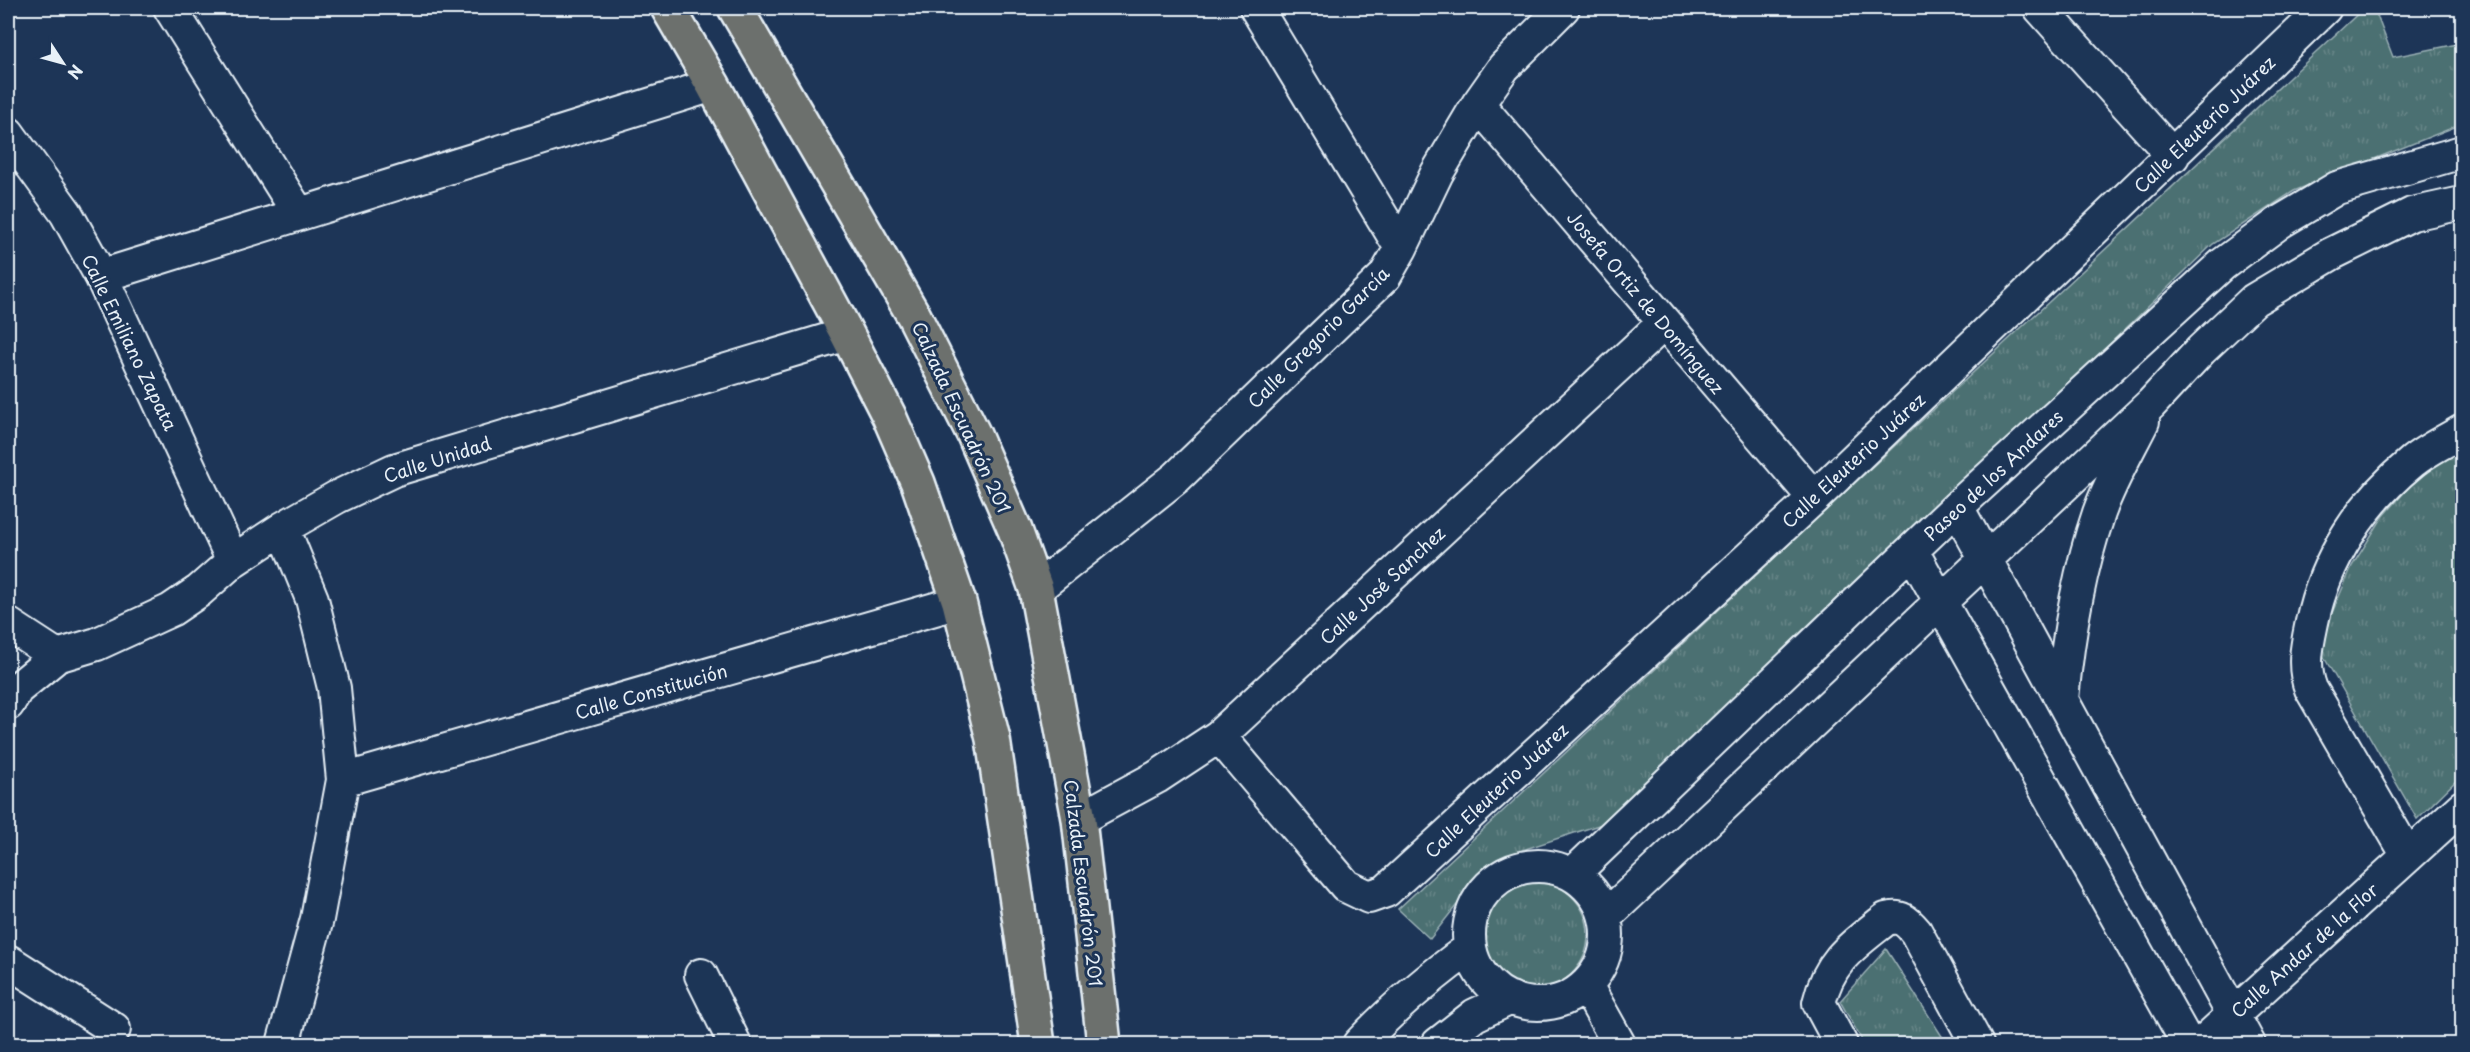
<svg xmlns="http://www.w3.org/2000/svg" width="2470" height="1052" font-family="'Playpen Sans',sans-serif">
	<style>
		.park { fill: url(#park-tufts); stroke: #9ab0b5; stroke-width: 1.5 }
		.lines { fill: none; stroke-linecap: round; stroke-linejoin: round }
		.minor-casing { stroke: #e8f1f8; stroke-width: 36 }
		.primary-casing { stroke: #e8f1f8; stroke-width: 38 }
		.minor { stroke: #1d3557; stroke-width: 32 }
		.primary { stroke: #6c706d; stroke-width: 33 }
		.labels { text-anchor: middle; dominant-baseline: central; stroke-width: 6; stroke-linejoin: round; paint-order: stroke }
		.street-label { font-size: 18px; fill: #e8f1f8; stroke: #1d3557 }
	</style>
	<defs>
		<pattern id="park-tufts" width="24" height="20" patternUnits="userSpaceOnUse" patternTransform="scale(1.5)"><rect width="24" height="20" fill="#4c7072"/><path d="M3 7l-1-3M5 7V3M7 7l1-3M15 17l-1-3M17 17v-4M19 17l1-3" fill="none" stroke="#668587"/></pattern>
	</defs>
	<rect width="100%" height="100%" fill="#1d3557"/>
	<filter id="ink" filterUnits="userSpaceOnUse"><feTurbulence type="fractalNoise" baseFrequency=".0167" numOctaves="2"/><feDisplacementMap in="SourceGraphic" scale="12" xChannelSelector="R" yChannelSelector="G"/><feConvolveMatrix kernelMatrix="1 2 1 2 8 2 1 2 1" color-interpolation-filters="sRGB"/></filter>
	<g filter="url(#ink)">
		<path class="park" d="M2364,8H2374L2393,57L2458,44L2462,66V124L2294,191L2213,244L1620,818L1513,853L1463,897L1430,939L1398,909Z
			M2462,446V775L2417,819L2321,652L2332,613L2352,566L2382,518L2421,473Z
			M1480 935a54 54 0 1 1 108 0a54 54 0 1 1-108 0Z
			M1886,949L1947,1044H1864L1840,1001Z"/>
		<g class="lines">
			<g class="minor-casing">
				<path id="minor" d="M170,8L299,214
					M1256,8L1401,248
					M2040,8L2173,156
					M1478,104L1814,498
					M8,133L66,213L101,276L233,561
					M101,276L713,85
					M1957,507L2249,1044
					M1912,551L2188,1044
					M1036,589L1177,477L1385,276L1401,248L1437,173L1478,104L1504,67L1563,8
					M8,624L57,656
					M2062,699C2068,636 2078,574 2099,513C2110,482 2128,451 2143,421
					M8,704L17,689L57,656L97,644L171,610L199,591L233,561L283,528L337,497L394,470L847,334
					M1219,736L1346,886L1369,897L1386,891L1814,498L2325,8
					M343,780L959,602
					M1079,819L1157,777L1219,736L1664,323
					M2408,856L2311,689C2302,666 2307,646 2312,622C2325,559 2362,503 2412,462C2426,450 2446,441 2462,431
					M1469 935a69 69 0 1 1 138 0a69 69 0 1 1-138 0Z
					M1573,874L1957,507L2223,264L2280,222L2337,188L2462,152
					M1605,917L2151,404L2201,350L2254,300L2331,254L2412,214L2462,203
					M8,961L114,1029
					M701,975L735,1044
					M1586,985L1619,1044
					M283,1044L317,919L343,780L334,688L312,599L283,528
					M1359,1044C1393,1008 1430,977 1470,948
					M1438,1044L1475,1015L1511,998
					M1841,1044L1819,1003C1829,960 1853,945 1886,919C1901,915 1907,921 1916,932L1977,1044
					M2201,1044L2462,807"/>
			</g>
			<g class="primary-casing">
				<path id="primary" d="M668,8L713,85L847,334L889,416L918,483L959,602L993,739L1038,1044
					M735,8L914,316L974,435L1015,530L1036,589L1079,819L1104,1044"/>
			</g>
			<use href="#minor" class="minor"/>
			<use href="#primary" class="primary"/>
		</g>
	</g>
	<g class="labels">
		<g class="street-label">
			<text transform="translate(2204 124) rotate(-44)">Calle Eleuterio Juárez</text>
			<text transform="translate(1646 302) rotate(50)">Josefa Ortiz de Domínguez</text>
			<text transform="translate(1318 337) rotate(-45)">Calle Gregorio García</text>
			<text transform="translate(130 342) rotate(64)">Calle Emiliano Zapata</text>
			<text transform="translate(962 417) rotate(65)">Calzada Escuadrón 201</text>
			<text transform="translate(437 459) rotate(-18)">Calle Unidad</text>
			<text transform="translate(1853 460) rotate(-43)">Calle Eleuterio Juárez</text>
			<text transform="translate(1993 475) rotate(-43)">Paseo de los Andares</text>
			<text transform="translate(1382 585) rotate(-43)">Calle José Sanchez</text>
			<text transform="translate(651 691) rotate(-16)">Calle Constitución</text>
			<text transform="translate(1496 790) rotate(-43)">Calle Eleuterio Juárez</text>
			<text transform="translate(1084 883) rotate(83)">Calzada Escuadrón 201</text>
			<text transform="translate(2304 950) rotate(-42)">Calle Andar de la Flor</text>
		</g>
	</g>
	<rect width="2470" height="1052" fill="none" stroke="#1d3557" stroke-width="30"/>
	<rect x="15" y="15" width="2440" height="1022" fill="none" stroke="#e8f1f8" stroke-width="2" filter="url(#ink)"/>
	<g transform="translate(63 63) rotate(126)" stroke="#1d3557" stroke-width="4.5" paint-order="stroke">
	<path d="M0-4.5L10 22L0 15L-10 22Z" fill="#e8f1f8"/>
	<text y="-9" font-size="16" font-weight="bold" text-anchor="middle" fill="#e8f1f8">N</text>
	</g>
</svg>
